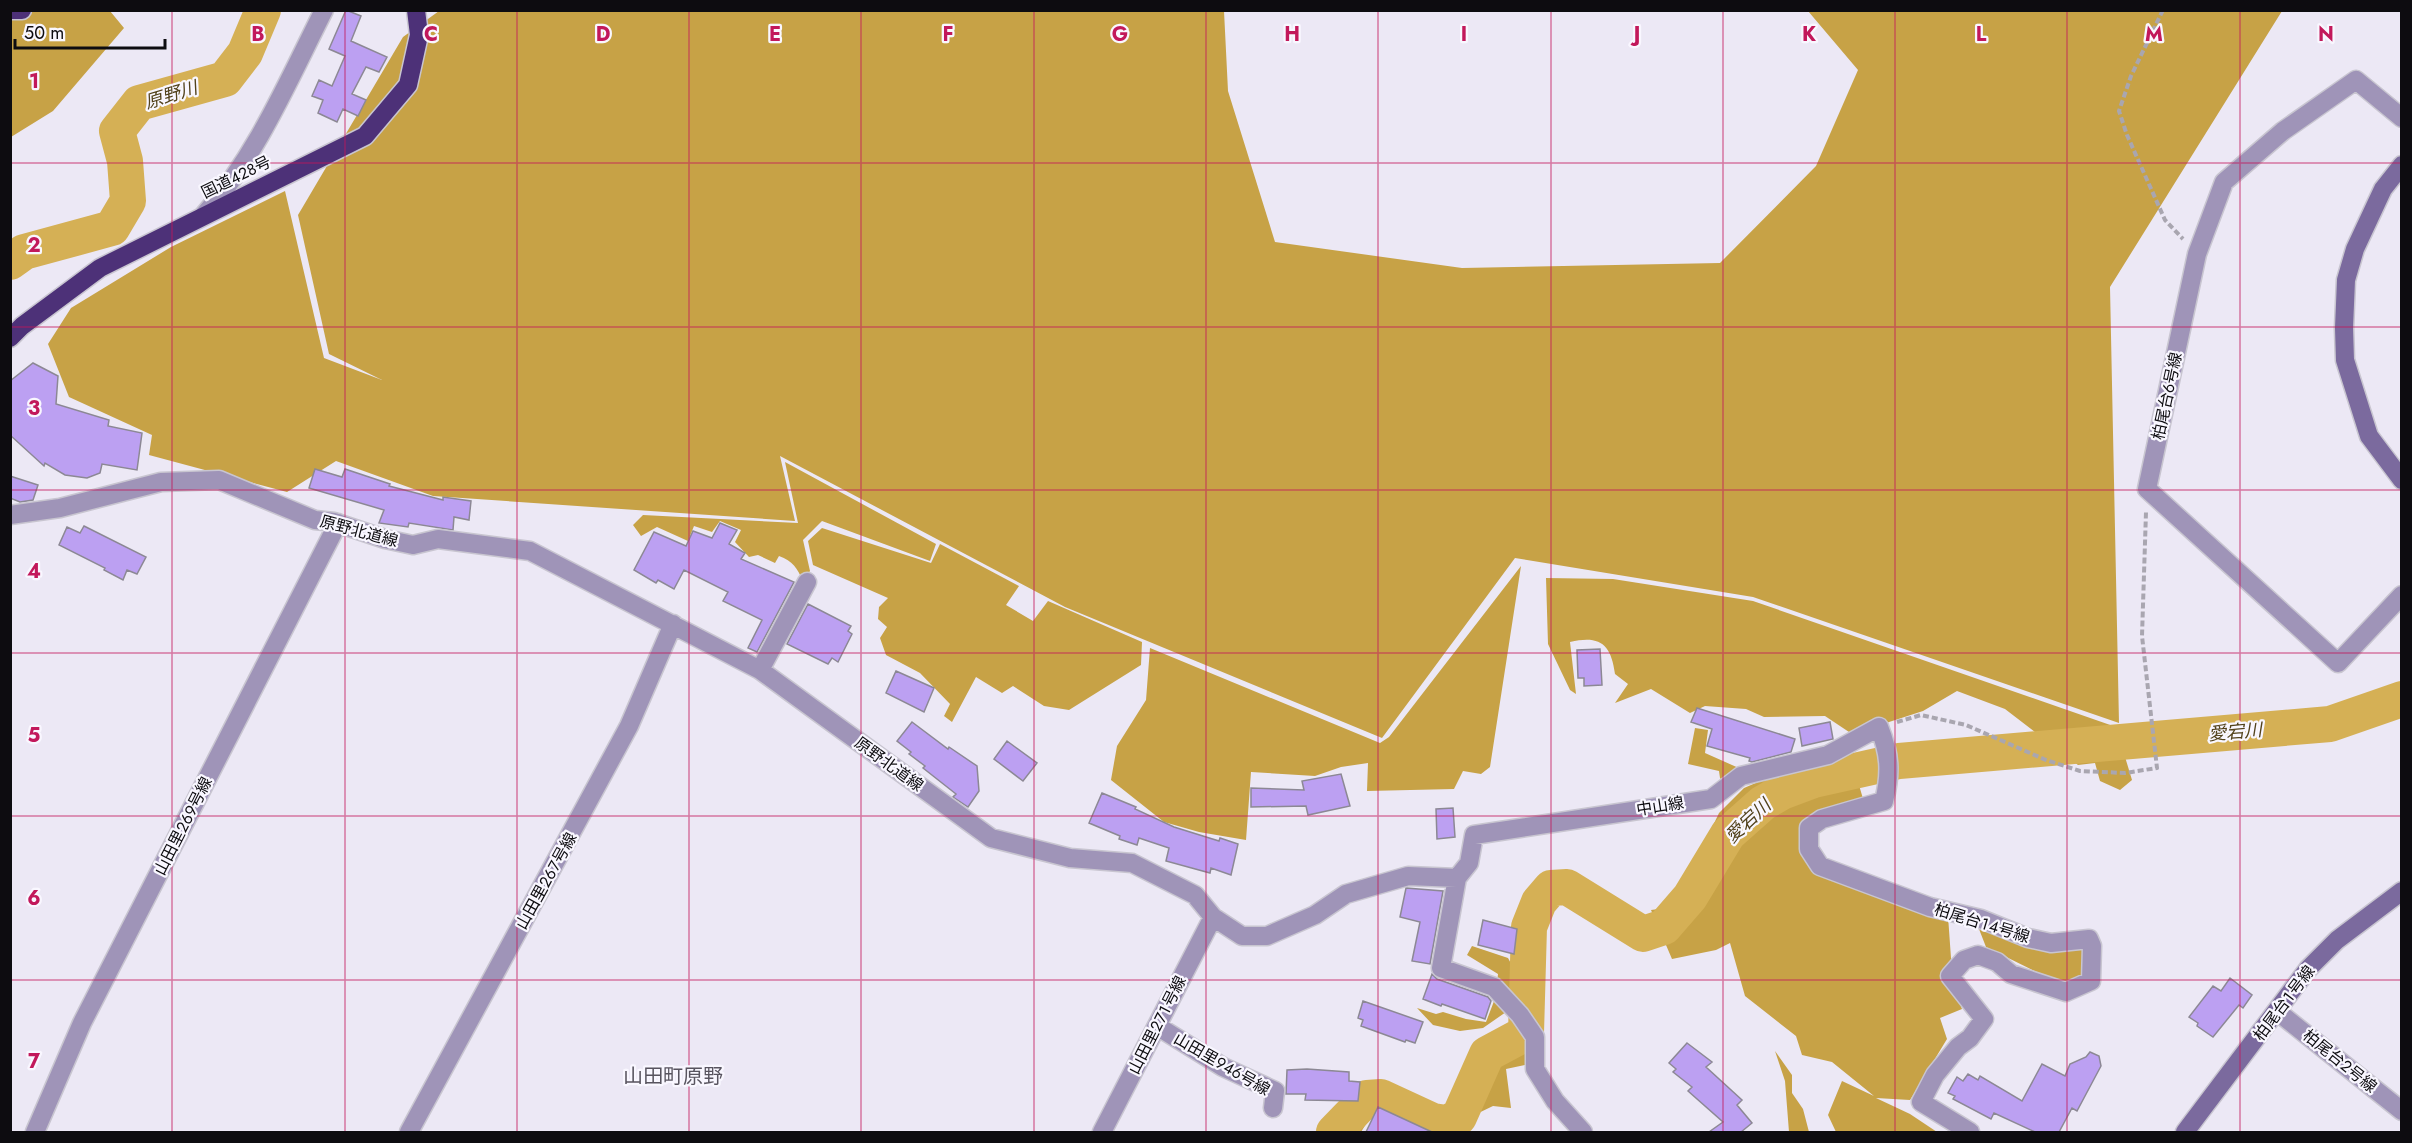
<svg xmlns="http://www.w3.org/2000/svg" width="2412" height="1143" font-family="Jost,'Noto Sans JP',sans-serif">
	<style>
		.forest { fill: #c7a246 }
		.lines { fill: none; stroke-linecap: round; stroke-linejoin: round }
		.river { stroke: #d5b055; stroke-width: 36 }
		.building { fill: #bca0f2; stroke: #8c8894; stroke-width: 1.5 }
		.street-casing { stroke: #c8c5d0; stroke-width: 21 }
		.secondary-casing { stroke: #c8c5d0; stroke-width: 21 }
		.highway-casing { stroke: #c8c5d0; stroke-width: 21 }
		.path { stroke: #a9a6b0; stroke-width: 4; stroke-dasharray: 6 3; stroke-linecap: butt }
		.street { stroke: #9f94b8; stroke-width: 18 }
		.secondary { stroke: #7b6a9e; stroke-width: 18 }
		.highway { stroke: #4d3178; stroke-width: 18 }
		.grid { fill: none; stroke: #c2185b; stroke-width: 1.5; stroke-opacity: 0.55 }
		.labels { text-anchor: middle; dominant-baseline: central; stroke-width: 4.5; stroke-linejoin: round; paint-order: stroke }
		.street-label { font-size: 16px; fill: #0d0c10; stroke: #f9f7ff }
		.water-label { font-size: 18px; font-style: italic; fill: #52421c; stroke: #f9f7ff }
		.quarter-label { font-size: 20px; fill: #58545f; stroke: #f9f7ff }
		.grid-label { font-size: 20px; text-anchor: middle; font-weight: bold; fill: #c2185b; stroke: #f9f7ff; stroke-width: 4.5; stroke-linejoin: round; paint-order: stroke }
	</style>
	<rect width="100%" height="100%" fill="#ece8f5"/>
	<path class="forest" d="M11,11H110L124,28L53,111L11,137Z
		M439,11H1224L1228,91L1275,242L1462,268L1720,263L1816,166L1858,70L1808,11H2282L2110,287L2119,723L1753,597L1515,558L1382,738L1065,607L780,456L795,521L433,496L336,461L287,492L149,455L152,435L69,397L48,344L71,308L171,247L285,191L324,358L382,380L329,354L298,215L403,37Z
		M785,462L936,544L930,561L822,521L803,540L810,571L803,581C797,568 793,561 779,556L775,563L758,555L749,557L735,542L741,530L720,521L712,532L694,526L688,541L657,527L641,536L633,525L643,515L798,523Z
		M822,528L931,563L940,544L1019,586L1006,605L1033,621L1048,601L1142,642L1141,665L1069,710L1044,706L1013,686L1002,693L976,677L952,722L944,716L950,704L920,673L886,655L880,638L887,627L878,619L879,607L888,598L813,565L808,541Z
		M1521,566L1490,767L1481,774L1463,771L1454,789L1367,791L1368,763L1341,767L1315,776L1251,772L1246,840L1199,832L1164,822L1111,780L1117,746L1146,700L1150,648L1380,743L1389,737Z
		M1546,578L1613,579L1753,601L2116,727L2132,780L2120,790L2100,781L2095,763L2078,765L2005,709L1957,691L1923,711L1852,734L1825,716L1764,717L1746,709L1705,706L1690,713L1651,689L1615,703L1628,684L1615,674C1611,644 1600,635 1570,642L1576,694L1570,690L1548,644Z
		M1695,728L1708,730L1705,753L1741,769L1724,783L1720,778L1719,771L1688,764Z
		M1848,748L1864,802L1820,817L1806,854L1948,916L1953,986L1962,1009L1940,1018L1947,1039L1910,1100L1876,1098L1910,1114L1937,1132H1836L1828,1115L1842,1081L1874,1096L1832,1062L1802,1055L1796,1036L1745,996L1730,943L1716,950L1672,959L1651,910L1666,908L1696,861L1719,813L1744,788L1765,779L1797,772Z
		M1529,911L1544,918L1535,1022L1497,983L1498,974L1467,955L1472,946L1508,958L1515,971L1518,926Z
		M1979,929L2050,952L2085,949L2083,976L2063,985L1986,947Z
		M1496,996L1506,1012L1483,1028L1460,1031L1433,1025L1417,1008L1436,1014L1443,1012L1466,1019L1486,1022Z
		M1520,1031L1532,1050L1530,1064L1506,1069L1511,1108L1493,1106L1466,1119L1459,1108L1480,1052C1488,1049 1492,1041 1500,1037C1506,1034 1514,1033 1520,1031Z
		M1775,1051L1792,1075V1093L1803,1109L1809,1132H1789L1785,1081Z
		M1347,1109L1371,1116L1361,1132H1337L1343,1126L1338,1118Z"/>
	<g class="lines">
		<path class="river" d="M10,262L24,252L112,228L128,201L125,161L117,131L139,103L225,79L245,53L263,10
			M1334,1132L1367,1098L1381,1097L1433,1121L1446,1123L1459,1117L1487,1054L1526,1033L1529,927L1539,902L1551,888L1567,887L1643,934L1664,927L1690,897L1728,834L1763,803L1782,792L1814,780L1899,761L2330,724L2402,699"/>
	</g>
	<path class="building" d="M346,10L361,16L351,41L387,57L379,72L366,67L352,94L366,100L358,116L343,109L337,122L318,113L323,100L312,96L319,80L332,86L345,56L329,49Z
		M33,363L58,376L56,404L109,420L108,426L142,433L137,470L102,464L100,473L87,478L65,475L45,463L44,466L10,435V381Z
		M315,469L342,477L345,469L390,484L389,486L443,500V497L471,501L469,520L454,517L453,530L409,523L408,527L379,523L384,510L309,488Z
		M10,476L38,485L33,500L20,502L10,498Z
		M720,523L737,530L729,544L745,553L741,559L794,582L757,652L748,648L762,620L723,601L728,592L684,570L674,589L658,580L656,583L634,570L654,532L686,546L693,531L712,538Z
		M84,526L146,557L137,574L127,570L123,580L104,570L105,568L59,545L67,527L80,533Z
		M808,604L851,626L848,631L852,634L838,662L832,658L828,664L787,644Z
		M1600,649L1602,685L1584,686V678H1578L1577,650Z
		M896,671L934,688L924,712L886,693Z
		M1697,708L1795,739L1791,752L1752,762L1749,761L1750,758L1707,746L1712,729L1691,722Z
		M912,722L948,749L949,747L977,766L979,791L968,807L953,797L956,794L923,768L925,766L909,754L911,752L897,741Z
		M1830,722L1833,739L1802,746L1799,728Z
		M1007,741L1037,763L1023,781L994,759Z
		M1341,774L1350,806L1308,815L1306,806L1251,807V788L1304,790L1302,781Z
		M1102,793L1136,807L1135,809L1174,827L1219,841L1220,838L1238,844L1231,875L1211,868L1210,873L1166,861L1169,848L1139,838L1137,845L1119,839L1120,836L1089,823Z
		M1453,808L1455,837L1437,839L1436,809Z
		M1406,888L1443,891L1430,964L1412,961L1420,922L1400,917Z
		M1483,920L1517,929L1514,954L1478,945Z
		M1432,974L1437,979L1488,997L1491,1001L1485,1019L1442,1004L1441,1006L1423,999Z
		M2230,978L2252,995L2243,1008L2239,1005L2213,1037L2197,1026L2198,1023L2189,1017L2213,986L2221,991Z
		M1363,1001L1423,1022L1415,1043L1406,1040L1405,1042L1361,1026L1363,1020L1358,1018Z
		M1687,1043L1712,1062L1706,1067L1742,1100L1737,1105L1752,1123L1741,1132H1709L1723,1122L1688,1091L1692,1087L1673,1072L1676,1069L1669,1063Z
		M2090,1052L2099,1056L2101,1066L2077,1111L2072,1108L2059,1132H2035L1994,1113L1991,1119L1953,1099L1955,1096L1948,1093L1957,1077L1963,1081L1968,1074L1978,1080L1980,1076L2022,1101L2042,1064L2065,1076L2070,1064L2086,1057Z
		M1307,1069L1349,1072V1081L1360,1082L1358,1101L1305,1100L1306,1094H1286L1287,1070Z
		M1378,1107L1432,1132H1366Z"/>
	<g class="lines">
		<g class="street-casing">
			<path id="street" d="M2402,118L2356,80L2283,131L2224,182L2197,254L2147,489L2338,663L2402,595
				M204,215C257,155 288,81 324,10
				M10,515L60,508L161,482L219,480L315,520L334,522L385,539L413,545L438,539L530,551L760,670L991,838L1070,858L1132,863L1195,895L1213,917L1242,936H1267L1315,915L1346,894L1408,876L1457,878L1441,968L1494,987L1520,1015L1535,1037V1069L1555,1101L1583,1132
				M760,670L807,582
				M1457,878L1469,863L1474,835L1711,799L1741,776L1828,755L1879,727C1890,754 1891,773 1884,801L1822,819L1809,828V849L1820,866L1930,907L1981,919L2028,938L2051,943L2089,939L2092,946L2091,981L2066,992L2011,974L1997,962L1978,955L1964,960L1950,976L1984,1019L1970,1038L1958,1047L1935,1075L1921,1102L1970,1132
				M2278,1012L2402,1111
				M1157,1026L1223,1067L1275,1091L1273,1108
				M35,1132L82,1023L338,523
				M409,1132L629,726L673,624
				M1102,1132L1213,917"/>
		</g>
		<g class="secondary-casing">
			<path id="secondary" d="M2402,165L2383,189L2355,249L2346,280L2344,328L2345,360L2369,436L2402,480
				M2185,1132L2308,969L2337,940L2402,891"/>
		</g>
		<g class="highway-casing">
			<path id="highway" d="M12,10H22
				M10,338L22,326L100,268L365,136L408,85L419,35L416,10"/>
		</g>
		<path class="path" d="M2163,10L2131,76L2119,111L2127,135L2165,220L2183,239
			M1897,722L1921,715L1966,725L2046,760L2080,771L2125,773L2157,768L2142,636L2146,512"/>
		<use href="#street" class="street"/>
		<use href="#secondary" class="secondary"/>
		<use href="#highway" class="highway"/>
	</g>
	<path class="grid" d="M172,10V1132M345,10V1132M517,10V1132M689,10V1132M861,10V1132M1034,10V1132M1206,10V1132M1378,10V1132M1551,10V1132M1723,10V1132M1895,10V1132M2067,10V1132M2240,10V1132M10,163H2402M10,327H2402M10,490H2402M10,653H2402M10,816H2402M10,980H2402"/>
	<g class="labels">
		<g class="street-label">
			<text transform="translate(236 177) rotate(-26)">国道428号</text>
			<text transform="translate(2167 396) rotate(-78)">柏尾台６号線</text>
			<text transform="translate(359 531) rotate(15)">原野北道線</text>
			<text transform="translate(889 764) rotate(36)">原野北道線</text>
			<text transform="translate(1660 806) rotate(-9)">中山線</text>
			<text transform="translate(183 826) rotate(-63)">山田里２６９号線</text>
			<text transform="translate(546 881) rotate(-61)">山田里２６７号線</text>
			<text transform="translate(1982 923) rotate(17)">柏尾台１４号線</text>
			<text transform="translate(2284 1003) rotate(-53)">柏尾台１号線</text>
			<text transform="translate(1157 1025) rotate(-63)">山田里２７１号線</text>
			<text transform="translate(2340 1061) rotate(39)">柏尾台２号線</text>
			<text transform="translate(1222 1064) rotate(30)">山田里９４６号線</text>
		</g>
		<g class="water-label">
			<text transform="translate(171 95) rotate(-17)">原野川</text>
			<text transform="translate(2235 732) rotate(-5)">愛宕川</text>
			<text transform="translate(1748 821) rotate(-43)">愛宕川</text>
		</g>
		<g class="quarter-label">
			<text x="673" y="1076">山田町原野</text>
		</g>
	</g>
	<g class="grid-label">
		<text x="258" y="41">B</text>
		<text x="431" y="41">C</text>
		<text x="603" y="41">D</text>
		<text x="775" y="41">E</text>
		<text x="948" y="41">F</text>
		<text x="1120" y="41">G</text>
		<text x="1292" y="41">H</text>
		<text x="1464" y="41">I</text>
		<text x="1637" y="41">J</text>
		<text x="1809" y="41">K</text>
		<text x="1981" y="41">L</text>
		<text x="2154" y="41">M</text>
		<text x="2326" y="41">N</text>
		<text x="34" y="88">1</text>
		<text x="34" y="252">2</text>
		<text x="34" y="415">3</text>
		<text x="34" y="578">4</text>
		<text x="34" y="742">5</text>
		<text x="34" y="905">6</text>
		<text x="34" y="1068">7</text>
	</g>
	<rect width="2412" height="1143" fill="none" stroke="#0d0c10" stroke-width="24"/>
	<path d="M15 39v9h150v-9" fill="none" stroke="#0d0c10" stroke-width="3"/>
	<text x="24" y="39" font-size="18" fill="#0d0c10" stroke="#f9f7ff" stroke-width="4.5" paint-order="stroke">50 m</text>
</svg>
